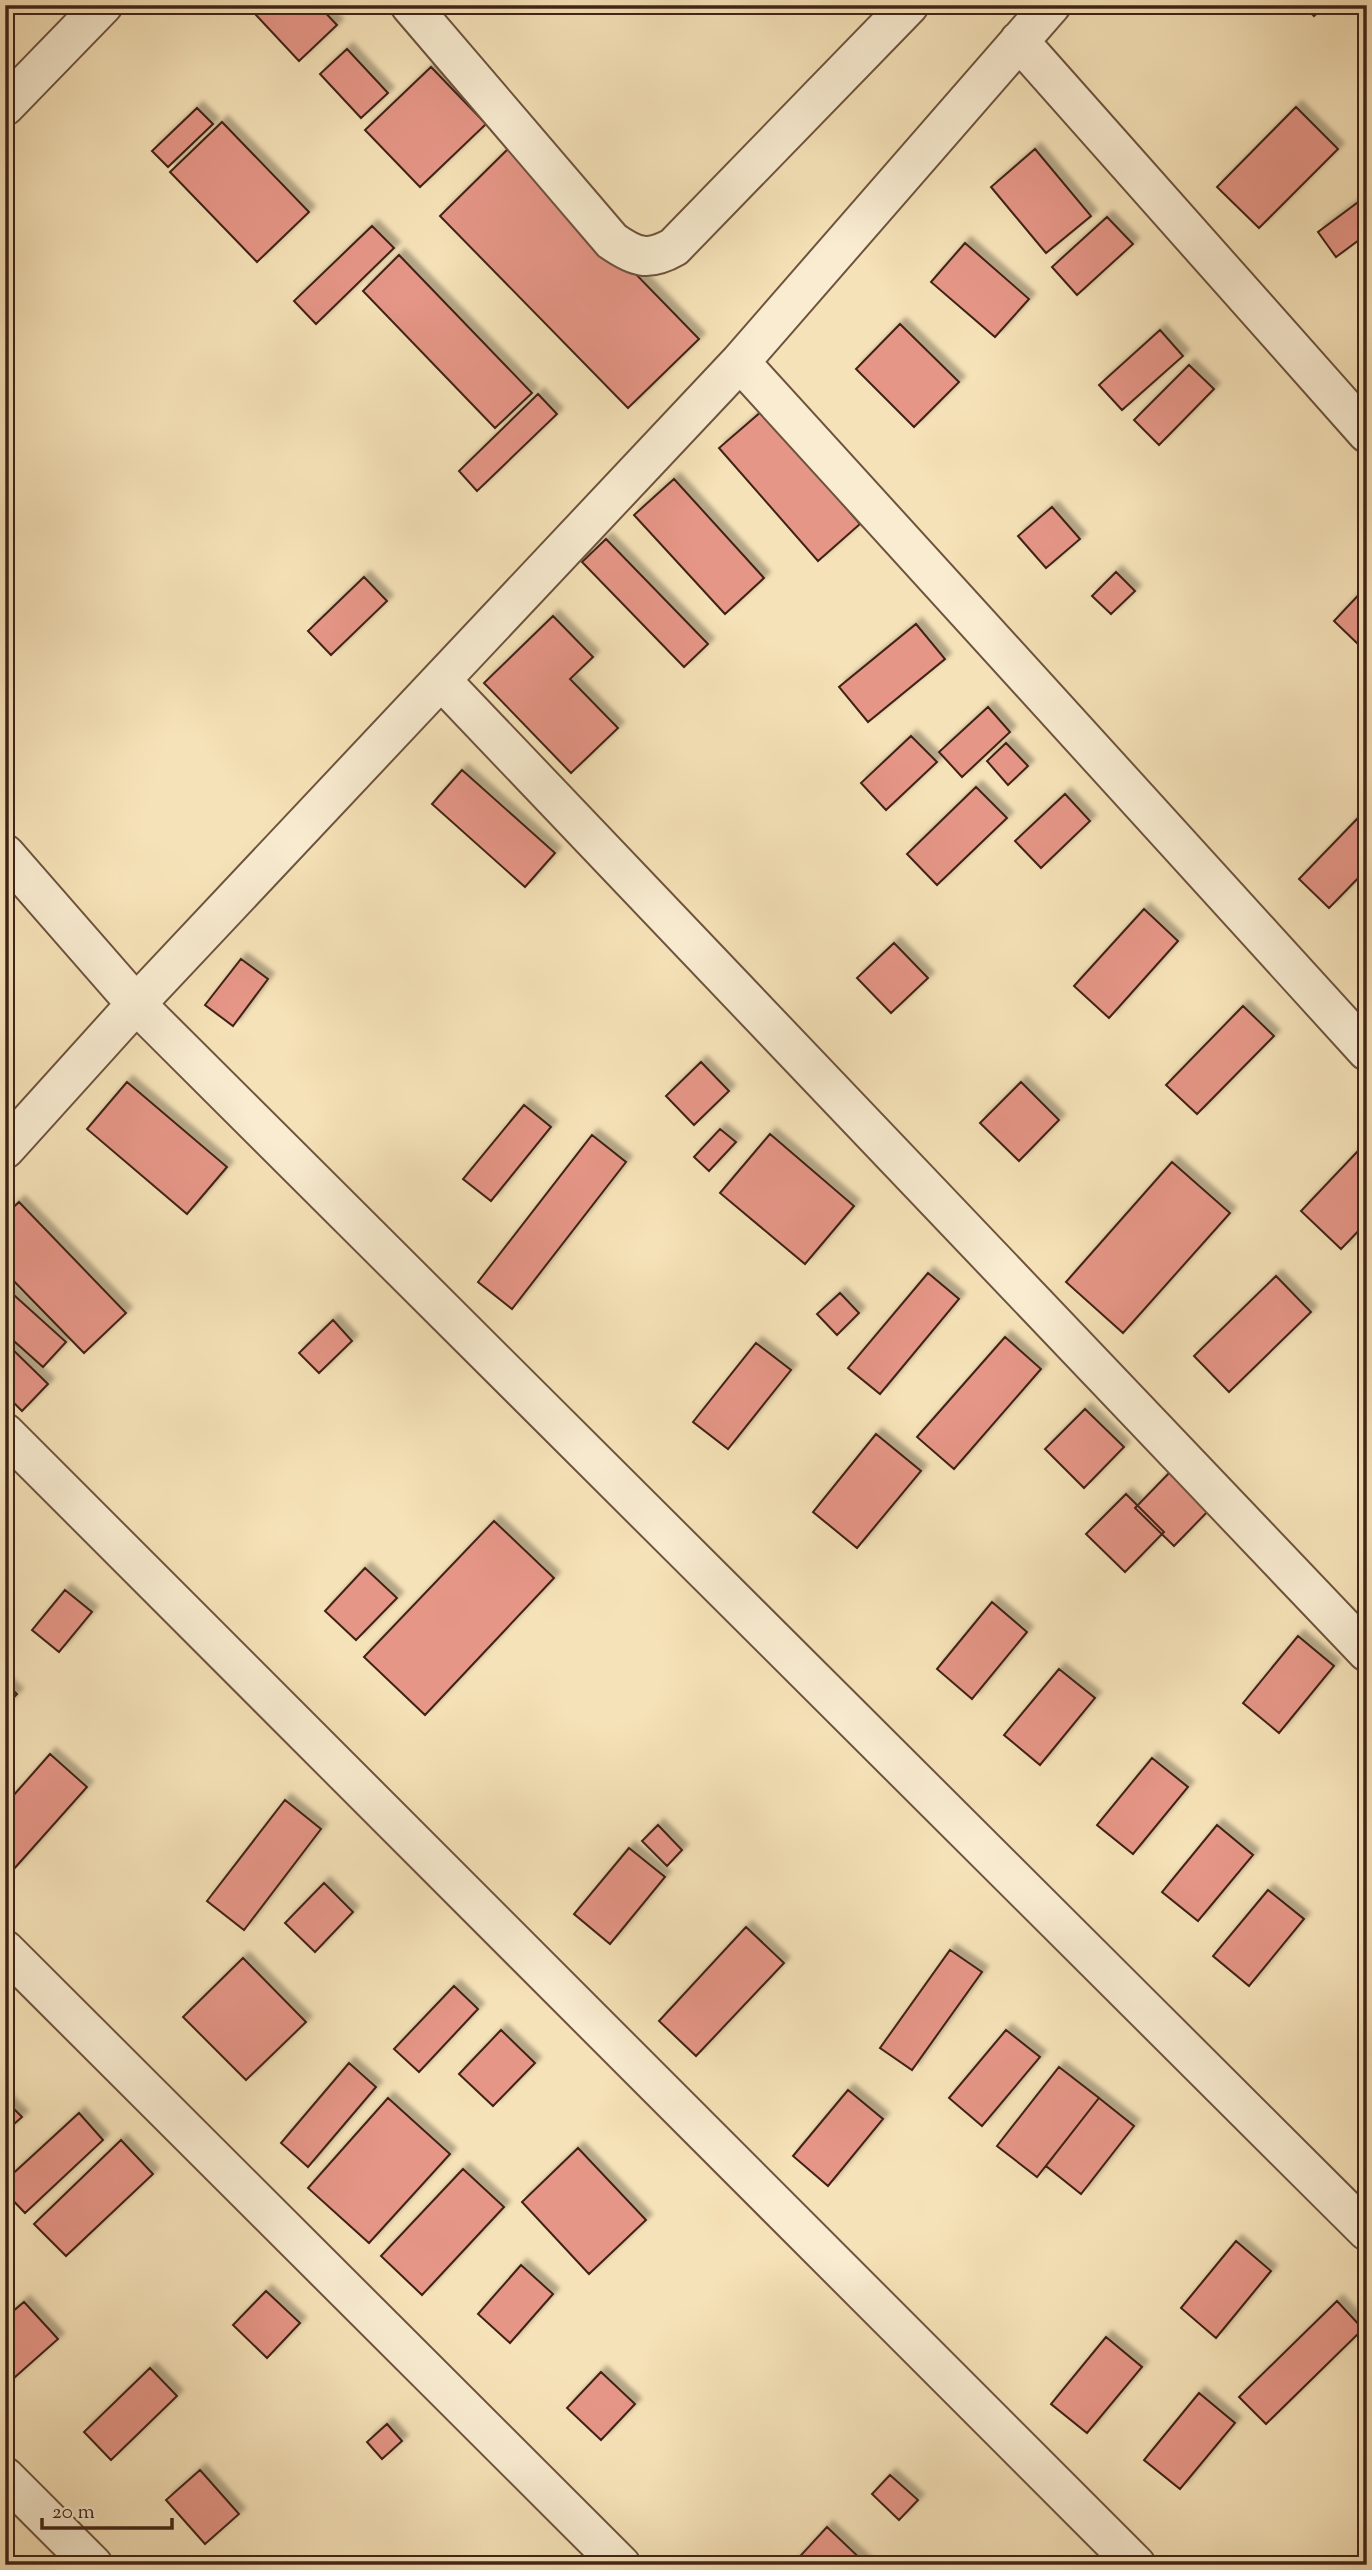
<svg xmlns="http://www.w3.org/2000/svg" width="1372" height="2570" font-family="'Sorts Mill Goudy',serif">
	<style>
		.building { fill: #e69687; stroke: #402316; stroke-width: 2; filter: url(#shadow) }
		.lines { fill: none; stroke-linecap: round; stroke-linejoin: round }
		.minor-casing { stroke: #6e533e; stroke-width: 42 }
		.minor { stroke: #f9ecd1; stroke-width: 38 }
	</style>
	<defs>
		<filter id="shadow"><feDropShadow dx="6" dy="-6" stdDeviation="2" flood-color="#0004"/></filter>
	</defs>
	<rect width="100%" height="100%" fill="#f6e2b8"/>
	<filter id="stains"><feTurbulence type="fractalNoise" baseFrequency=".00286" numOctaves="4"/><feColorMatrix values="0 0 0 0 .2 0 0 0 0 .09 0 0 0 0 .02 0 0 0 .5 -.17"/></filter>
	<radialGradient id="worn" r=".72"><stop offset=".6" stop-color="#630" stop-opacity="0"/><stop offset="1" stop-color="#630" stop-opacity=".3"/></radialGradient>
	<path class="building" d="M266,5H318L337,25L299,61L256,15Z
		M1303,5H1326L1314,16Z
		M347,49L388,93L361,118L320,74Z
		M431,67L486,124L420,187L365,130Z
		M1296,107L1338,149L1259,228L1217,187Z
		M197,108L213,124L168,167L152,151Z
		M222,122L309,212L257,262L170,172Z
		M511,146L699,339L628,408L440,216Z
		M1035,149L1091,216L1046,253L991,187Z
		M1365,197L1367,200V234L1336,257L1318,232Z
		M1107,217L1133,244L1077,295L1052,267Z
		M372,226L394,248L316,324L294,301Z
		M965,243L1029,299L995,337L931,282Z
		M399,255L532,393L495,428L363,291Z
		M900,324L959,382L914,427L856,369Z
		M1160,330L1183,356L1122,410L1099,385Z
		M1189,365L1214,389L1159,445L1134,420Z
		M538,394L557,414L477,491L459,471Z
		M762,411L860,524L818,561L719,448Z
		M674,479L764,578L725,614L634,515Z
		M1052,507L1080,539L1046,568L1018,536Z
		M606,539L708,644L684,667L582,562Z
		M1116,572L1135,591L1111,614L1092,596Z
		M364,577L387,601L331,655L308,631Z
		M1367,586V637L1359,645L1334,621Z
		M553,616L593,657L570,679L618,728L571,773L484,683Z
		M916,624L945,659L868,722L839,687Z
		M988,707L1010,732L962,777L939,752Z
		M911,736L937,762L886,810L861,783Z
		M1006,743L1028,766L1008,785L987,761Z
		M462,770L555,853L525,887L432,804Z
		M976,787L1007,818L937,885L907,854Z
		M1065,794L1090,821L1041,868L1015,841Z
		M1357,819L1367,828V869L1329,908L1299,879Z
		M1144,909L1178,941L1109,1018L1074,986Z
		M894,943L928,978L891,1013L857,978Z
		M241,959L268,979L233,1026L205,1005Z
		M1243,1006L1274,1036L1197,1114L1166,1085Z
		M701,1062L729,1091L694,1125L666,1096Z
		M127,1082L227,1167L187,1214L87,1129Z
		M1021,1082L1059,1120L1019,1161L980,1123Z
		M524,1105L551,1127L491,1201L463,1179Z
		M720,1129L736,1142L709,1171L694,1157Z
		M770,1134L854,1206L805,1264L720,1193Z
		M592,1135L626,1162L512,1309L478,1282Z
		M1357,1152L1367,1162V1222L1341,1249L1301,1211Z
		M1172,1162L1230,1213L1123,1333L1066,1282Z
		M19,1202L126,1313L84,1353L5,1272V1215Z
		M928,1273L959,1299L880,1394L848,1368Z
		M1276,1276L1311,1312L1229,1392L1194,1356Z
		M5,1287L66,1342L43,1367L5,1333Z
		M840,1293L859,1313L837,1335L817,1314Z
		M333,1320L352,1341L319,1373L299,1353Z
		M1005,1337L1041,1369L954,1469L917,1437Z
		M5,1342L48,1384L22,1411L5,1394Z
		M756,1343L791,1370L728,1449L693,1422Z
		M1085,1409L1124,1447L1084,1488L1045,1449Z
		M876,1434L921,1471L857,1548L813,1512Z
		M1175,1467L1214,1505L1174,1546L1135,1508Z
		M1126,1494L1164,1532L1125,1572L1086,1534Z
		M494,1521L554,1578L425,1715L364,1657Z
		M365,1568L397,1598L356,1640L325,1611Z
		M65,1590L92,1612L59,1652L32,1630Z
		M992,1602L1027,1632L972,1699L937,1669Z
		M1298,1636L1334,1666L1279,1733L1243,1703Z
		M1059,1669L1095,1698L1040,1765L1004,1735Z
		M5,1683L17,1694L5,1707Z
		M50,1754L87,1787L13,1870L5,1863V1805Z
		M1152,1758L1188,1787L1133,1854L1097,1825Z
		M285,1800L321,1829L244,1930L207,1901Z
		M658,1825L682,1850L667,1866L642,1841Z
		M1217,1825L1253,1855L1198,1921L1162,1892Z
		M629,1848L665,1877L610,1944L574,1914Z
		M324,1883L353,1912L315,1952L285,1923Z
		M1268,1890L1304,1919L1249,1986L1213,1956Z
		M746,1927L784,1963L696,2056L659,2021Z
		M950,1950L982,1972L912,2070L880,2048Z
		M243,1958L306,2022L246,2080L183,2017Z
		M454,1986L478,2009L419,2072L394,2049Z
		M501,2030L535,2063L493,2106L459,2074Z
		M1006,2030L1040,2057L982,2126L949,2098Z
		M349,2063L376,2087L308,2167L281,2143Z
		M1059,2067L1099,2098L1037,2177L997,2146Z
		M848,2090L883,2119L828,2186L793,2156Z
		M388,2098L450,2154L369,2243L308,2188Z
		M1099,2098L1134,2126L1081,2194L1046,2166Z
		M5,2100L22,2117L5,2132Z
		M79,2113L103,2140L25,2213L5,2192V2181Z
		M121,2140L153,2174L66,2256L34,2224Z
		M578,2148L646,2220L589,2274L522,2202Z
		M463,2169L504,2207L422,2295L381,2256Z
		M1236,2241L1271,2271L1216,2338L1181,2308Z
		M521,2265L553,2294L510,2343L478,2314Z
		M266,2291L300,2323L267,2358L233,2325Z
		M1337,2301L1363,2329L1266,2424L1239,2397Z
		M24,2302L58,2339L6,2385L5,2318Z
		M1106,2337L1142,2367L1087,2433L1051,2404Z
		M150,2368L177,2396L111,2460L84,2432Z
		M601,2372L635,2404L601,2440L567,2408Z
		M1199,2393L1235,2423L1180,2489L1144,2460Z
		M387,2424L402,2441L382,2459L367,2442Z
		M200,2470L239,2514L205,2544L166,2500Z
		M890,2475L918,2500L899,2520L872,2494Z
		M827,2527L867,2565H792Z"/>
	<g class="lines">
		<g class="minor-casing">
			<path id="minor" d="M410,5L612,241C635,257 648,262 674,247L909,5
				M1019,41L1367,433
				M5,106L103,5
				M740,362L1367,1051
				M441,680L1367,1652
				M5,854L136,1004L1367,2231
				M5,1149L136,1004L740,362L1051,5
				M5,1433L1136,2565
				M5,1950L621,2565
				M5,2477L93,2565"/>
		</g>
		<use href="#minor" class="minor"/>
	</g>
	<rect width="1372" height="2570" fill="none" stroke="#f6e2b8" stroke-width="28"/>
	<rect x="7" y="7" width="1358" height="2556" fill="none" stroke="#402316" stroke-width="3.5"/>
	<rect x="14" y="14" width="1344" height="2542" fill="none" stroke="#402316" stroke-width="2"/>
	<path d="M42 2518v10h130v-10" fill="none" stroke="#402316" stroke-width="3.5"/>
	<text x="52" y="2518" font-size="21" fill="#402316" stroke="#f9ecd1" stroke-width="5" paint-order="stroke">20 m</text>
	<rect width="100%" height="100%" filter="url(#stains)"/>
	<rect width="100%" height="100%" fill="url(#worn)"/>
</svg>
